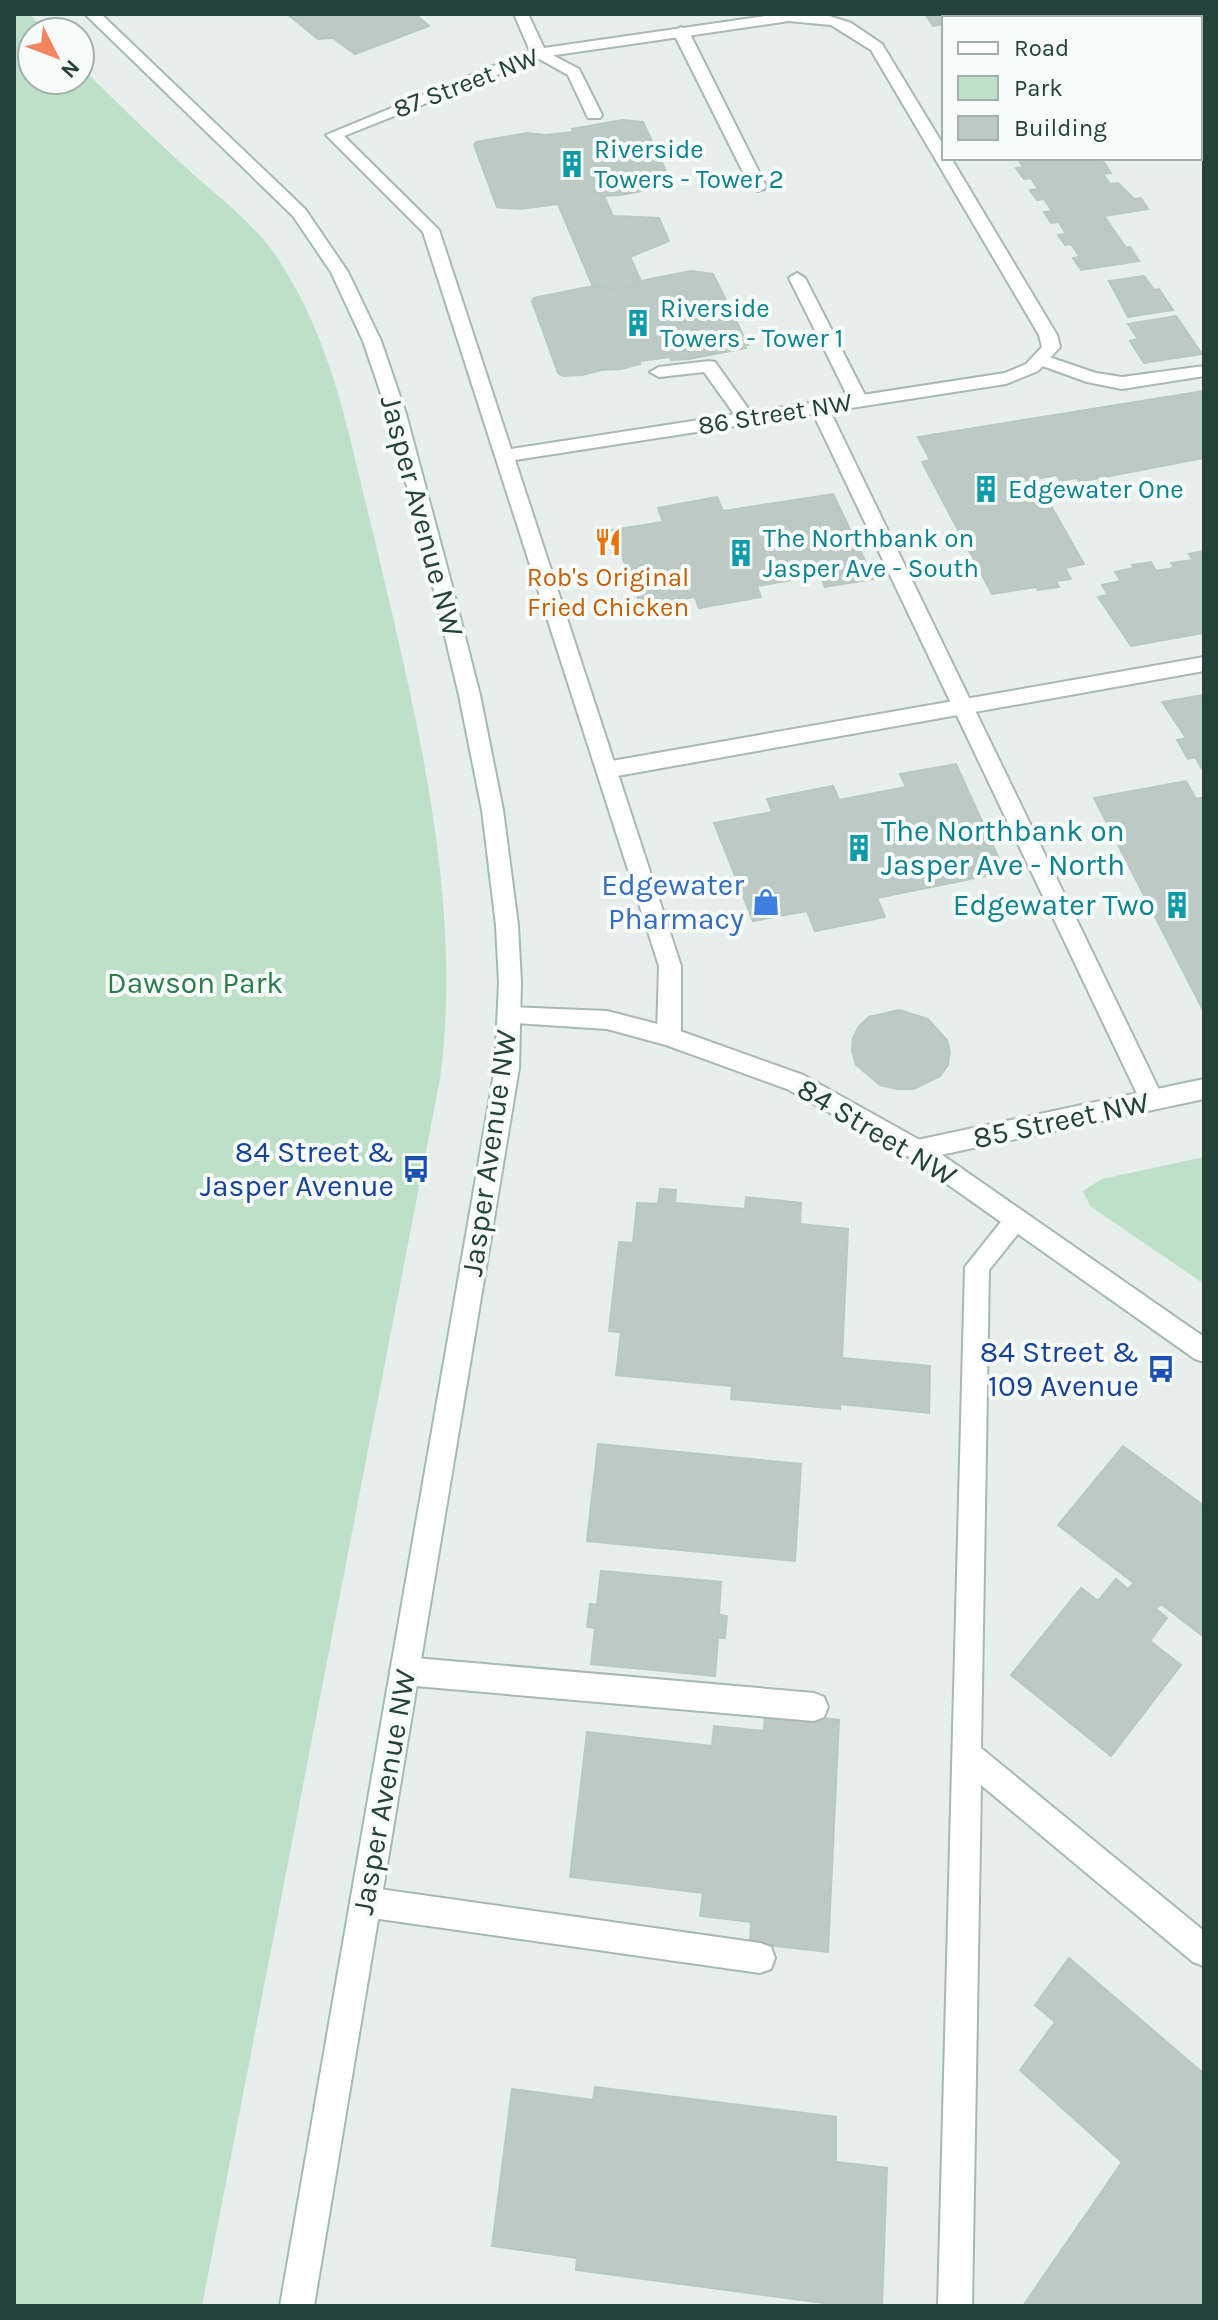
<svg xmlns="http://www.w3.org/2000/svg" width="1218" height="2320" font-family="Karla,sans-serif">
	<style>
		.green { fill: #bfe0c8 }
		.building { fill: #bbcac4; stroke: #b8c9c2; stroke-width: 2 }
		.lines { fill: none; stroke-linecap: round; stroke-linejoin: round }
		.service-casing { stroke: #a8b8b2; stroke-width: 4 }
		.pedestrian-casing { stroke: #a8b8b2; stroke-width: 4 }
		.minor-casing { stroke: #a8b8b2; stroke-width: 4 }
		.tertiary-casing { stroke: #a8b8b2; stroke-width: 4 }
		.secondary-casing { stroke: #a4bbb3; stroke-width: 4 }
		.service { fill: #fff; fill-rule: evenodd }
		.pedestrian { fill: #fff; fill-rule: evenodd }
		.minor { fill: #fff; fill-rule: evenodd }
		.tertiary { fill: #fff; fill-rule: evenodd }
		.secondary { fill: #fff; fill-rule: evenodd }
		.labels { text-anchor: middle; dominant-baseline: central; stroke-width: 8; stroke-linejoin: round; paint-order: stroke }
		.far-street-label { font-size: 26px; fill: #24423a; stroke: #f7fbf9 }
		.far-culture-label { font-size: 26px; fill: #0d838f; stroke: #f7fbf9; text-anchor: start }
		.far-food-label { font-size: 26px; fill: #c56008; stroke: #f7fbf9 }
		.street-label { font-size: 30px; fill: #24423a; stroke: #f7fbf9 }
		.culture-label { font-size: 30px; fill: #0d838f; stroke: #f7fbf9; text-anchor: start }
		.shop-label { font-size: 30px; fill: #366cbe; stroke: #f7fbf9; text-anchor: end }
		.park-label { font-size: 30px; fill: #2d7a4b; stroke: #f7fbf9 }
		.transit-label { font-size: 30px; fill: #164399; stroke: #f7fbf9; text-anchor: end }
	</style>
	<rect width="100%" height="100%" fill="#e6efeb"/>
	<path class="green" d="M14,14H29L47,32H32V80H80V66C117,103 154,139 193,174C223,201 256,225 278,259C334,343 350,441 374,537C415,710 464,901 440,1079L202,2306H14Z
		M1204,1157V1284L1090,1206L1083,1191L1102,1179Z"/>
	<path class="building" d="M287,14H415L429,26L355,54L333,38L318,39Z
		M925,14H1025L994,18H944V24L933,26Z
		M622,120L643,122L671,182L669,186L620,195L601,196L599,193L571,197L573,200L558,204L519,209L497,207L474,145L476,142L527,133L546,135L573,132L572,129Z
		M1017,158H1094L1097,162L1103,161L1111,173L1103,174L1110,184L1118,183L1134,199L1141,198L1148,209L1104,216L1126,248L1130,247L1139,261L1081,270L1073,258L1080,257L1071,244L1065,245L1058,235L1066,234L1059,222L1051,223L1044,212L1052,211L1044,199L1037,200L1030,190L1038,189L1031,178L1024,179L1016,168L1023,167Z
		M599,193L604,196L613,216L659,218L669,241L630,257L641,281L639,285L609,290L608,286L593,287L558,204L573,200L571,197Z
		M691,271L713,274L748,345H745L746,348L689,359L671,360L670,357L639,361L640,364L621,369L601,370L582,375L563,376L558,373L532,301L534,298L588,287L608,286L609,290L639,285L641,281Z
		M1144,276L1154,290L1159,289L1173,310L1128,317L1109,281Z
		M1176,316L1202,354L1144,363L1130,341L1138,339L1128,324Z
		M1204,391V458L1079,482L1077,478L1060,481L1057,475L1030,480L1040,498L1046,497L1084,564L1065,568L1071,579L1056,581L1059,587L1038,590L1036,587L992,594L922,462L930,460L918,437Z
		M833,494L874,579L825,587L820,575L757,586L761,597L699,608L695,597L641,606L612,530L663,522L658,508L717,497L723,511Z
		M1204,551V633L1131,646L1098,597L1108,595L1102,585L1121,581L1115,572L1134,568L1132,565L1151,562L1156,571L1174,568L1171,563L1193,560L1189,554Z
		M1204,695V769H1202L1195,757L1188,759L1177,740L1186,738L1162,702Z
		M956,764L1005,872L877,898L885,917L815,931L807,911L753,921L714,823L772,812L767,799L833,786L839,800L906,787L900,774Z
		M1186,781L1196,799L1204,797V1012L1094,798Z
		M899,1010L928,1019L947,1040L950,1052L948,1065L940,1076L914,1089H897L880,1085L856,1065L852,1051L853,1038L859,1026L869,1017Z
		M660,1189L676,1190L675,1203L745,1209L746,1197L801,1203L800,1224L848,1229L842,1358L930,1366L929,1413L840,1404V1409L731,1399L732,1386L616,1375L621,1332L609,1331L619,1242L633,1243L637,1203L658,1204Z
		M598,1444L801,1464L795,1561L587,1541Z
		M1123,1446L1204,1506V1637L1161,1604L1156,1609L1167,1618L1150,1641L1181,1665L1111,1756L1011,1675L1081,1588L1098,1601L1116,1579L1128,1589L1134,1583L1058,1525Z
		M601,1571L721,1582L719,1615L727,1616L725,1638H718L715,1676L591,1664L595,1628L587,1627L590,1604L597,1605Z
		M765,1712L839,1720L828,1952L750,1943L751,1922L700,1916L703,1893L570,1877L587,1732L712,1746L714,1726L764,1731Z
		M1069,1958L1204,2074V2306H1023L1122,2162L1020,2070L1055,2022L1035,2005Z
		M595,2087L836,2117V2162L887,2168L882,2306H846L576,2270L577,2258L492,2246L512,2089L593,2100Z"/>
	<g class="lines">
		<g class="service-casing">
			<path id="service" d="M1102,14H1117L1119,18H1104Z
				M681,27L689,32L766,186L764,189L758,191L750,186L673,32Z
				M539,48L579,69L602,115L600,118H588L568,75L534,56V50Z
				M1200,122L1204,123V137L1200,136Z
				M797,273L805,278L868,401L865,405H853L850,401L789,278Z
				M1043,355L1096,373L1122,377L1204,366V376L1122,389L1087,382L1037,364L1034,360L1037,356Z
				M709,361L715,362L752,414L755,418L752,422H740L704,372L659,377L650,372L659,367Z
				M819,401L828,407L1164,1100L1160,1107L1152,1110L1144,1107L1140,1100L810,407Z
				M1017,1210L1026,1213L1029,1220L989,1270L981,1748L1204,1931V1966L1193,1962L981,1785L972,2306H938L965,1267L1008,1213Z
				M404,1657L814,1693L824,1697L828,1707L824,1717L814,1721L404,1685L394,1681L390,1671L394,1661Z
				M365,1887L760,1943L771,1947L775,1958L771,1969L760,1973L365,1917L354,1913L350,1902L354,1891Z"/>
		</g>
		<g class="pedestrian-casing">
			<path id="pedestrian" d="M1204,657V671L606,778L599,775L596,770L599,765L606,762Z"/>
		</g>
		<g class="minor-casing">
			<path id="minor" d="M514,14H528L544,48L779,14L826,15L851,23L882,44L944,146V158H951L1057,335L1060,347L1038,371L1006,384L515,460L681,966V1036L677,1043L669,1045L661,1043L657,1036L659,966L423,232L326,135L530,51ZM789,21L831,25L871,50L1039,335L1042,347L1026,364L1005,373L511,449L439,230L344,136L542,57Z
				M1153,14H1168L1170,18H1155Z
				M1200,62L1204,63V77L1200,76Z
				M1204,1079V1099L917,1160L909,1157L905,1150L909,1143L917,1140Z"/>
		</g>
		<g class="tertiary-casing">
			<path id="tertiary" d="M509,1007L607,1011L669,1027L803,1075L925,1143L1204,1337V1362L1195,1359L909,1157L787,1089L666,1045L607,1029L501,1022L498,1016L501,1010Z"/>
		</g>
		<g class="secondary-casing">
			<path id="secondary" d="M85,14H101L305,209L348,272L381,341L406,414L451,582L480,695L503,810L518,925L521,983L519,1068L314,2306H280L495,1068L499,983L496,925L482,810L459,695L432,582L388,414L363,341L331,272L293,216Z"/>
		</g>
		<use href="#service" class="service"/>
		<use href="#pedestrian" class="pedestrian"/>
		<use href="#minor" class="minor"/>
		<use href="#tertiary" class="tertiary"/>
		<use href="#secondary" class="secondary"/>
	</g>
	<defs>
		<g id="building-bare" transform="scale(2.16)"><path d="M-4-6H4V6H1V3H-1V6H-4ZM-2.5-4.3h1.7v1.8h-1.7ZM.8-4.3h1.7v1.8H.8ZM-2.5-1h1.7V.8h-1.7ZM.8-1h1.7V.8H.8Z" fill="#0f9aa8" stroke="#f7fbf9" stroke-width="2.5" paint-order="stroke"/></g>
		<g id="restaurant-bare" transform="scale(2.16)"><path d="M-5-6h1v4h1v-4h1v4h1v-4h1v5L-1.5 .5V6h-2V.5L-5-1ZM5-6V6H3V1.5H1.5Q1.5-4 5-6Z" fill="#e8710a" stroke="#f7fbf9" stroke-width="2.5" paint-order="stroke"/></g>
		<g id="shop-bare" transform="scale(2.16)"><path d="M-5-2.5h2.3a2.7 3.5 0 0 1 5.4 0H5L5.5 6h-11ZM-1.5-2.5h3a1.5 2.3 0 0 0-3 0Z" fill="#3f7fe0" stroke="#f7fbf9" stroke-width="2.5" paint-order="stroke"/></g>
		<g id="bus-bare" transform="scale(2.16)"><path d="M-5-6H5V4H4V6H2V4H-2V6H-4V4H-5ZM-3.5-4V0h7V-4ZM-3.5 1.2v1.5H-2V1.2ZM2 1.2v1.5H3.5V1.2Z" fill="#1a4fb4" stroke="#f7fbf9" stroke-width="2.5" paint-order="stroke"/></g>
	</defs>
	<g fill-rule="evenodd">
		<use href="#building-bare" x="572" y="164"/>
		<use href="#building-bare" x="638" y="323"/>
		<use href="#building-bare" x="986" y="489"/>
		<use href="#restaurant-bare" x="608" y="542"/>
		<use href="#building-bare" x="741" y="553"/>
		<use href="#building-bare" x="859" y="848"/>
		<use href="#shop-bare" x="766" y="902"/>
		<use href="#building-bare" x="1177" y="905"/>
		<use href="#bus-bare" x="416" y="1169"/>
		<use href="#bus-bare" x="1161" y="1369"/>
	</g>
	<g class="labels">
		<g class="far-street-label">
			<text transform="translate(466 83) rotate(-21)">87 Street NW</text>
			<text transform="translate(775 414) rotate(-9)">86 Street NW</text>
		</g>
		<g class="far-culture-label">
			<text x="594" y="149">Riverside<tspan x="594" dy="30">Towers - Tower 2</tspan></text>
			<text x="660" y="308">Riverside<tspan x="660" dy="30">Towers - Tower 1</tspan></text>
			<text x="1008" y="489">Edgewater One</text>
			<text x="763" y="538">The Northbank on<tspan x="763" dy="30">Jasper Ave - South</tspan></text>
		</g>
		<g class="far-food-label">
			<text x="608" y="577">Rob's Original<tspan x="608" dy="30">Fried Chicken</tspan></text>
		</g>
		<g class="street-label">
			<text transform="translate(422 516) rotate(75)">Jasper Avenue NW</text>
			<text transform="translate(1061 1120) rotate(-12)">85 Street NW</text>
			<text transform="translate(877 1132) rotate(31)">84 Street NW</text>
			<text transform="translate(489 1153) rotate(-82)">Jasper Avenue NW</text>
			<text transform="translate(384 1792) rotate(-80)">Jasper Avenue NW</text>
		</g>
		<g class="culture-label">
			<text x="881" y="831">The Northbank on<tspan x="881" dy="34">Jasper Ave - North</tspan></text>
			<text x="1155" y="905" text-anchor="end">Edgewater Two</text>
		</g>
		<g class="shop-label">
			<text x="744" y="885">Edgewater<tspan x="744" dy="34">Pharmacy</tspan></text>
		</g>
		<g class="park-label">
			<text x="195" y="983">Dawson Park</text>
		</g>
		<g class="transit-label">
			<text x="394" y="1152">84 Street &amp;<tspan x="394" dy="34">Jasper Avenue</tspan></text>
			<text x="1139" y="1352">84 Street &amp;<tspan x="1139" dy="34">109 Avenue</tspan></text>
		</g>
	</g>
	<rect width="1218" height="2320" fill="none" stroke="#24423a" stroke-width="32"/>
	<rect x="942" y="16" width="260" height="144" fill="#f7fbf9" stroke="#a3b1ad" stroke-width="2"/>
	<rect x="958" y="42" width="40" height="12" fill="#ffffff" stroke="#a3b1ad" stroke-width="2"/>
	<text x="1014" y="56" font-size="24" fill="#24423a">Road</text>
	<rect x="958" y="76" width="40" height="24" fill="#bfe0c8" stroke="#a3b1ad" stroke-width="2"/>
	<text x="1014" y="96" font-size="24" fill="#24423a">Park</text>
	<rect x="958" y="116" width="40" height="24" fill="#bbcac4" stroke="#a3b1ad" stroke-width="2"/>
	<text x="1014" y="136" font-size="24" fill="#24423a">Building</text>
	<g transform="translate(56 56) rotate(132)"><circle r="38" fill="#f7fbf9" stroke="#a3b1ad" stroke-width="2"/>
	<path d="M0-6L14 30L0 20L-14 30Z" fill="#f4845f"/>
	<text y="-12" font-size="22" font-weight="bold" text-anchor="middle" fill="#24423a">N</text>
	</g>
</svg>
